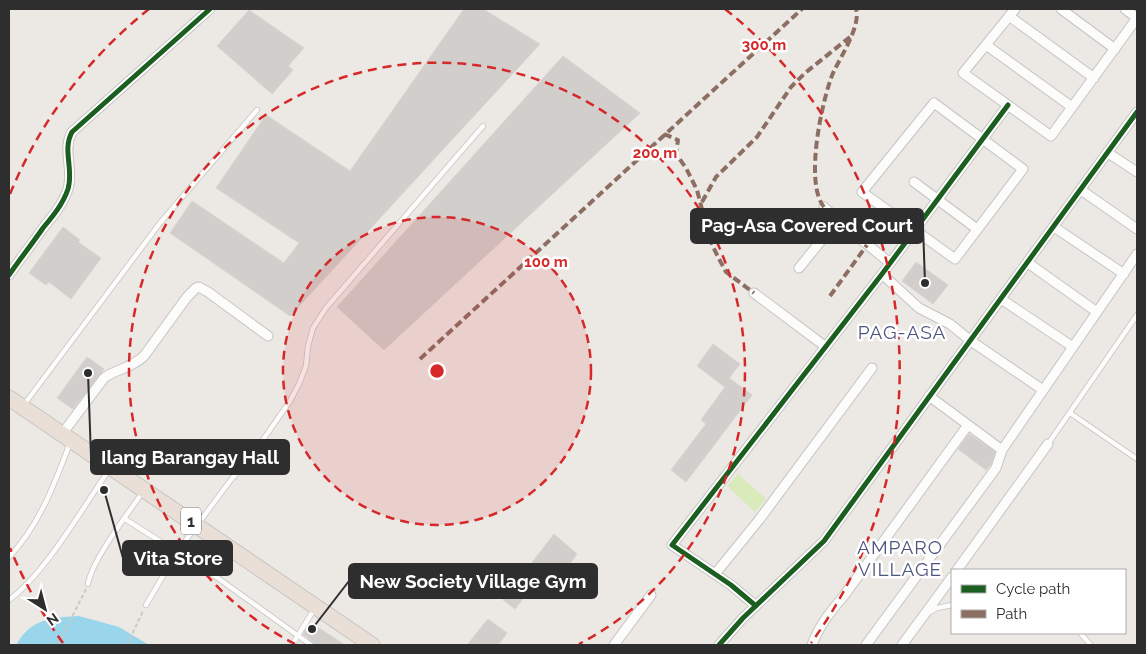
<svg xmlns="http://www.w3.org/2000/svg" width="1146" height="654" font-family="Raleway,sans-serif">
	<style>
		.pitch { fill: #d9eabb }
		.water { fill: #99d6ec }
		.building { fill: #d1cecb; stroke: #d7d4d0 }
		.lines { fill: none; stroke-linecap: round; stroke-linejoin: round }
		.lane-casing { stroke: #c5c4c5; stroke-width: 6 }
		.street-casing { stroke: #c5c4c5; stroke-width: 11 }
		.highway-casing { stroke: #c6c5c4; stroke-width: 17 }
		.path { stroke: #c9c9c8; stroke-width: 2; stroke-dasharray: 4 2.5; stroke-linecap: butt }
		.lane { stroke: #fcfcfb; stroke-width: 4.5 }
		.street { stroke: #fcfcfb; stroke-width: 9 }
		.highway { stroke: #eadfd6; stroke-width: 15 }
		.quiet { stroke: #8d6e63; stroke-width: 4; stroke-dasharray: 8 4; stroke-linecap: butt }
		.cycleway-casing { stroke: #fff; stroke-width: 8 }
		.cycleway { stroke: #1b5e20; stroke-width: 5 }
		.ring { fill: none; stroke: #d62828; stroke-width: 2.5; stroke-dasharray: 9 6 }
		.labels { text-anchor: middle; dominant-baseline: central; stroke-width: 5; stroke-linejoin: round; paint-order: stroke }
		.shield { fill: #fff; stroke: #6d6d6d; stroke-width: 1 }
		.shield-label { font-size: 16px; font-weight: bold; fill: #2e2e2e }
		.neighbourhood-label { font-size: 19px; letter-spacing: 1px; fill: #4d5680; stroke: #fff }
		.centre { fill: #d62828; stroke: #fff; stroke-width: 2.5 }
		.ring-label { font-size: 15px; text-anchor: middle; font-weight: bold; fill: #d62828; stroke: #fff; stroke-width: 5; stroke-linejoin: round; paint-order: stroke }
		.leader { fill: none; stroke: #2e2e2e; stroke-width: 2 }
		.callout-dot { fill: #2e2e2e; stroke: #fff; stroke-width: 2 }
		.callout { fill: #2e2e2e; stroke: #2e2e2e; stroke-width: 2 }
		.callout-label { font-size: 19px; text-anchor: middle; font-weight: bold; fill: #fff }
	</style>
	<rect width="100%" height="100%" fill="#ece8e4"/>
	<path class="pitch" d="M738,474L766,499L755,512L727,486Z"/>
	<path class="water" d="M79,616L119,627L149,645H16C32,618 50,618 79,616Z"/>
	<path class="building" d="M464,9H483L540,44L290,316L170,233L192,201L284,263L299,243L216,188L266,115L350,171Z
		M249,10L304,48L288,66L293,70L272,94L217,46Z
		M563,56L640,113L384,350L337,307Z
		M63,227L80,240L78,242L101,258L71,299L49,282L46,285L29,273Z
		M916,262L948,285L933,304L902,281Z
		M713,344L740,364L729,378L752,395L686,482L671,470L706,424L701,420L725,387L697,366Z
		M87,357L104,369L73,409L57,398Z
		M969,434L995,452L991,464L986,470L958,449Z
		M554,534L577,554L554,585L541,575L515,609L503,600Z
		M488,619L507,633L498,645H467Z
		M311,623L345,645H315L313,642L303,634Z"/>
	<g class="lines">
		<g class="lane-casing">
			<path id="lane" d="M23,406L160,223L257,110
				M1070,413L1137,459
				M1048,444L1137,315
				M125,519L215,576L311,645
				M9,557C39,526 55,483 70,443
				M88,584C92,560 127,515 142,493
				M9,600C47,571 81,510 109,470
				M146,605L177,552L230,481L253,454L290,401L299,384L306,366L308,346L313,328L326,308L483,126
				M928,613L937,608L952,605
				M1080,633L1090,644
				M292,645L315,608"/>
		</g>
		<g class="street-casing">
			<path id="street" d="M1015,9L963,73L1051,136L1137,18
				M1061,9L1115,49
				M1125,9L1137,18
				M1009,16L1094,78
				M986,45L1072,107
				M934,103L1023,169L955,259L862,192Z
				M1108,153L1137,172
				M914,182L977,229
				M1081,190L1137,229
				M824,207L852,232L890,263
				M1054,227L1124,274
				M1028,263L1097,312
				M799,268L838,220
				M882,274L919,308L950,324L971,341L1043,390
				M9,275C20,259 32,244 43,228C53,216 63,204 68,189C74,169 62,150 72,132L210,9
				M754,293L826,347
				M1001,299L1073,347
				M929,396L1002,450
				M62,434L104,378C116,369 132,368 144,356L187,297L196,288L199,287L208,292L268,336
				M957,570L1048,444
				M715,574L759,520L872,368
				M756,606L731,585L672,545L882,274L1008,105
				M614,645L651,595
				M719,645L743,618L824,541L1137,112
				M812,645C819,626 830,612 843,597L968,425
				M866,645L988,479L996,468L1002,450L1137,254
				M902,645L952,577"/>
		</g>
		<g class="highway-casing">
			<path id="highway" d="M9,398L372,645"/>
		</g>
		<path class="path" d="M58,645L86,589
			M127,645L143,611"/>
		<use href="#lane" class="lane"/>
		<use href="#street" class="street"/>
		<use href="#highway" class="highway"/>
		<path class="quiet" d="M664,134L678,140L676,154L686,168L697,190L710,240L718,257L726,272L754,293
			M702,202L716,177L757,137L791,87L805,73L850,37
			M824,207C804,183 822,100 833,73C841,56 861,26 856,9
			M830,296L867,245
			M420,359L802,9"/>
		<g class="cycleway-casing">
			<path id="cycleway" d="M9,275C20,259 32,244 43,228C53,216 63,204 68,189C74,169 62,150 72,132L210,9
				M756,606L731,585L672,545L882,274L1008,105
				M719,645L743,618L824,541L1137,112"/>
		</g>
		<use href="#cycleway" class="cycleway"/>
	</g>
	<circle cx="437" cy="371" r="154" fill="#d62828" fill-opacity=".12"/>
	<g class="ring">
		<circle cx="437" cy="371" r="154"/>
		<path d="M295 644A308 308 0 1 1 579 644"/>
		<path d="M63 643A462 462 0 0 1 10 548M10 194A462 462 0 0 1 149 9M725 9A462 462 0 0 1 811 643"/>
	</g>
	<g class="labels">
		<rect class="shield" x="181" y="507.5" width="20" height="27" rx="4"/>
		<g class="shield-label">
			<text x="191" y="521">1</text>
		</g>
		<g class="neighbourhood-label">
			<text x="902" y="332">PAG-ASA</text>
			<text x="900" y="547">AMPARO<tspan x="900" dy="22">VILLAGE</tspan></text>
		</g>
	</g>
	<circle cx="437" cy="371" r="8" class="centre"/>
	<g class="ring-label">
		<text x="764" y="50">300 m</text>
		<text x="655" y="158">200 m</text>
		<text x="546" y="267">100 m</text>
	</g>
	<path class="leader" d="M925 283L923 226M88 373L91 457M104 490L123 558M312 629L349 581"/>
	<g class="callout-dot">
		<circle cx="925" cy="283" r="5"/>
		<circle cx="88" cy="373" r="5"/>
		<circle cx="104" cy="490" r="5"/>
		<circle cx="312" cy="629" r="5"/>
	</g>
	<g class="callout">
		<rect x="691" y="209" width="232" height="34" rx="5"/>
		<rect x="91" y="440" width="198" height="34" rx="5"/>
		<rect x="123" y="541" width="109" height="34" rx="5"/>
		<rect x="349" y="564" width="248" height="34" rx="5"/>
	</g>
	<g class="callout-label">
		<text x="807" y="232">Pag-Asa Covered Court</text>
		<text x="190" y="464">Ilang Barangay Hall</text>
		<text x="178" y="565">Vita Store</text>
		<text x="473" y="588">New Society Village Gym</text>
	</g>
	<rect width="1146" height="654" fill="none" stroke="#2e2e2e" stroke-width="20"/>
	<rect x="951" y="569" width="175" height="65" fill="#ffffff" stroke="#ababab"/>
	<rect x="961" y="585" width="25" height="8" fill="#1b5e20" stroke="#ababab"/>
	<text x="996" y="594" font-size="15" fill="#2e2e2e">Cycle path</text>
	<rect x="961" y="610" width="25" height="8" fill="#8d6e63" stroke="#ababab"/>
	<text x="996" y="619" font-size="15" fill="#2e2e2e">Path</text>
	<g transform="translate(45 609) rotate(144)" stroke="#ffffff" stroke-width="4" paint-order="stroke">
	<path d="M0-4L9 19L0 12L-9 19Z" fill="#2e2e2e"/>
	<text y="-8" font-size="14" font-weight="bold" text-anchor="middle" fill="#2e2e2e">N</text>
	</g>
</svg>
